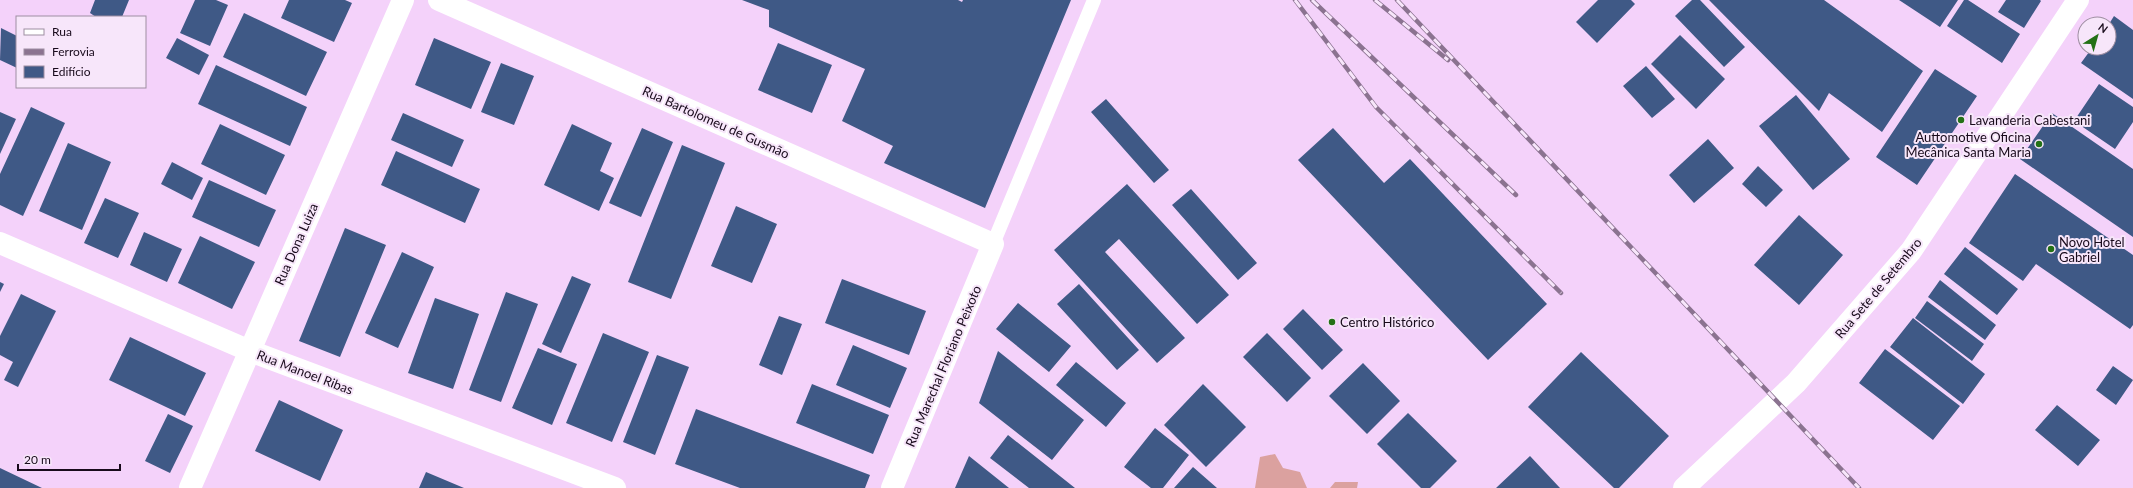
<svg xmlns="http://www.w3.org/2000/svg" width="2133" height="488" font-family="Lato,sans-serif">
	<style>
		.green { fill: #dba19f }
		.building { fill: #3f5986 }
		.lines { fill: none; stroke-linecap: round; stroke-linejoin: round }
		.lane { stroke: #fff; stroke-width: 14 }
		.street { stroke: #fff; stroke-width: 22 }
		.secondary { stroke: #fff; stroke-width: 22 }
		.rail-casing { stroke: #8b7390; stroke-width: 4.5 }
		.rail { stroke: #f7e6fa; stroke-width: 3; stroke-dasharray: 9; stroke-linecap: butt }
		.poi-dot { fill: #247116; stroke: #f7e6fa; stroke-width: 1.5 }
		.labels { text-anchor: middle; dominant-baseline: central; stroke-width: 4; stroke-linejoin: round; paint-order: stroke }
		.poi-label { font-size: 13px; fill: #180a1b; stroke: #f7e6fa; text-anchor: start }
		.street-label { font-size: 13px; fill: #180a1b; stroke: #f7e6fa }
	</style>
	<rect width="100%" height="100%" fill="#f4d2fa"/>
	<path class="green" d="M1275,454L1283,468L1300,472L1307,488H1255L1260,457Z
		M1335,482H1358L1357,488H1330Z"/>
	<path class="building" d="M95,0H129L122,17H96L90,13Z
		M195,0H216L228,5L210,46L180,33Z
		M289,0H345L352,3L334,42L281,18Z
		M742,0H958L962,2L963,0H1071L985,208L884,163L893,146L842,121L865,69L769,27V10Z
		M1598,0H1631L1635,4L1597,43L1576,22Z
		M1692,0H1700L1745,47L1724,67L1675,16Z
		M1709,0H1824L1923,71L1882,132L1829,93L1819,111Z
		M1899,0H1958L1940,27Z
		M1964,0H1968L2020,34L2002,63L1947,26Z
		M2006,0H2040L2041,1L2024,28L1998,12Z
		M244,13L327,52L306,96L223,57Z
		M2114,16L2133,30V99L2081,63L2092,48H2109V24Z
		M1,28L17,36V68L0,60Z
		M1680,35L1725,79L1696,109L1651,64Z
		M177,38L209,55L199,75L166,58Z
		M434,38L491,62L471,109L415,85Z
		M778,43L832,65L812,113L758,90Z
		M501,63L534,76L514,125L481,112Z
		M216,65L307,107L290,146L198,104Z
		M1646,66L1675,99L1652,118L1623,86Z
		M1935,69L1977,96L1917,185L1876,157Z
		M2099,84L2133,107V122L2115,149L2074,121Z
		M1796,95L1850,159L1813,190L1759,126Z
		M1106,99L1169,170L1154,183L1091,112Z
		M31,107L65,123L23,216L0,205V174Z
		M0,112L16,119L0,154Z
		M403,113L464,140L452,167L391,140Z
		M2052,113L2133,169V237L2020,159Z
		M220,124L285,155L266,195L201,164Z
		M572,124L612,143L600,171L614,178L599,211L544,185Z
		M642,128L673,142L641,217L609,203Z
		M1333,128L1384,183L1410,159L1547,304L1488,360L1298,160Z
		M1708,139L1734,168L1694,203L1669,175Z
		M68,143L111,162L82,230L39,211Z
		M682,145L725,163L671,299L628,282Z
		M396,151L480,189L465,223L381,185Z
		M172,162L203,178L192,200L161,184Z
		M1758,166L1783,190L1766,207L1742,184Z
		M2015,174L2133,255V325L2130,329L2036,264L2023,281L1969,243Z
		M209,180L276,210L259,247L192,217Z
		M1127,184L1229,295L1197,324L1119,239L1105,252L1185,338L1157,363L1054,250Z
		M1191,189L1257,263L1238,280L1172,205Z
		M105,198L139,213L118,258L84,243Z
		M736,206L777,224L752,283L711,266Z
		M1799,215L1843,255L1799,305L1754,265Z
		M345,228L386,245L340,357L299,341Z
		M144,232L182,249L167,282L130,265Z
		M200,236L255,262L232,309L178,283Z
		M1965,247L2018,289L1997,315L1944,274Z
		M402,252L434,267L398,348L365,333Z
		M572,276L591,284L561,353L542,344Z
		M842,279L926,311L909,355L825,323Z
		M1940,280L1996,325L1985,340L1928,297Z
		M0,282L4,284L0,292Z
		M1079,284L1139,350L1117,370L1057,304Z
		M506,292L538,304L501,402L469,390Z
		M21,294L56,311L18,387L4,380L13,362L0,355V336Z
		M435,298L479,314L453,389L408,373Z
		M1927,301L1984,344L1972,361L1915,318Z
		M1018,303L1071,346L1049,372L996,329Z
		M1303,309L1343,350L1322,370L1283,329Z
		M779,316L802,324L782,375L759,365Z
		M1913,318L1985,374L1963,404L1890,347Z
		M603,333L649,352L612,442L566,423Z
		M1267,333L1311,378L1287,402L1243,357Z
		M130,337L206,373L185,416L109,380Z
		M853,345L907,368L890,408L836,385Z
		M538,348L577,364L552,425L512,408Z
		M1885,349L1960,406L1933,440L1859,383Z
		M998,351L1084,420L1052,460L979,403Z
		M1581,352L1669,436L1619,488H1614L1528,407Z
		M657,355L689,367L655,455L623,442Z
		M1076,362L1126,403L1106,427L1056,385Z
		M1363,363L1400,401L1367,434L1329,396Z
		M2113,366L2133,380L2116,405L2096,390Z
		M812,384L889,415L873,454L796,423Z
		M1203,384L1246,427L1206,467L1164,425Z
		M279,400L343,430L320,481L255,451Z
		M2057,405L2100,440L2078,466L2035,430Z
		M696,409L870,475L865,488H740L675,464Z
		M1408,413L1457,461L1430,488H1421L1377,444Z
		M168,414L193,426L170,473L145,461Z
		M1155,428L1189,455L1163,488H1151L1124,467Z
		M1008,435L1075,488H1029L990,458Z
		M969,456L1009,488H955Z
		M1530,456L1560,488H1496Z
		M1193,467L1217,488H1174Z
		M0,468L42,488H0Z
		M426,472L464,488H419Z"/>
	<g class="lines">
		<path class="lane" d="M993,244L1094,0"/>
		<path class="street" d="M439,0L993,244L892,488
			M190,488L403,0
			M1684,488L1796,383L1911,251L2078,0"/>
		<path class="secondary" d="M0,243L250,351L615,488"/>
		<g class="rail-casing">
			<path id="rail" d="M1295,0L1376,107L1561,293
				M1312,0L1516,195
				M1375,0L1448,60
				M1397,0L1859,488"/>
		</g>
		<use href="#rail" class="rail"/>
	</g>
	<g class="poi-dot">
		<circle cx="1961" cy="120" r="4"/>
		<circle cx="2039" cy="144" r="4"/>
		<circle cx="2051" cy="249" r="4"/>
		<circle cx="1332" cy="322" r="4"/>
	</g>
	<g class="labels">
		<g class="poi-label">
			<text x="1969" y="120">Lavanderia Cabestani</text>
			<text x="2031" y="137" text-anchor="end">Auttomotive Oficina<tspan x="2031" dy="15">Mecânica Santa Maria</tspan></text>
			<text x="2059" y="242">Novo Hotel<tspan x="2059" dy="15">Gabriel</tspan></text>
			<text x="1340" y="322">Centro Histórico</text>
		</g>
		<g class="street-label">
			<text transform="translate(716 122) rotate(24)">Rua Bartolomeu de Gusmão</text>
			<text transform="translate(296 244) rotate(-66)">Rua Dona Luiza</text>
			<text transform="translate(1878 288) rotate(-50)">Rua Sete de Setembro</text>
			<text transform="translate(943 366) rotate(-67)">Rua Marechal Floriano Peixoto</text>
			<text transform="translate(305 372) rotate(21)">Rua Manoel Ribas</text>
		</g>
	</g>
	<rect x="16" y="16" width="130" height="72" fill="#f7e6fa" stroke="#9e8ea1"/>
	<rect x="24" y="29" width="20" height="6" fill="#ffffff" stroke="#9e8ea1"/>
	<text x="52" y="36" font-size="12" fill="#180a1b">Rua</text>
	<rect x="24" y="49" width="20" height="6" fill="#8b7390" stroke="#9e8ea1"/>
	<text x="52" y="56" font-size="12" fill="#180a1b">Ferrovia</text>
	<rect x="24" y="66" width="20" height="12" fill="#3f5986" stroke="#9e8ea1"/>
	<text x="52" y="76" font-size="12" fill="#180a1b">Edifício</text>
	<g transform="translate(2097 36) rotate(37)"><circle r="19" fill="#f7e6fa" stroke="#9e8ea1"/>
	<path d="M0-3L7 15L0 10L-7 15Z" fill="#247116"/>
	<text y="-6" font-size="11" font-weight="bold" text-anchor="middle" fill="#180a1b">N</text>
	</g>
	<path d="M18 464v6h102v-6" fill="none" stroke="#180a1b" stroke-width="2"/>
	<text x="24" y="464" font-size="12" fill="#180a1b" stroke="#f7e6fa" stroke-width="3" paint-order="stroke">20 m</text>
</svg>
